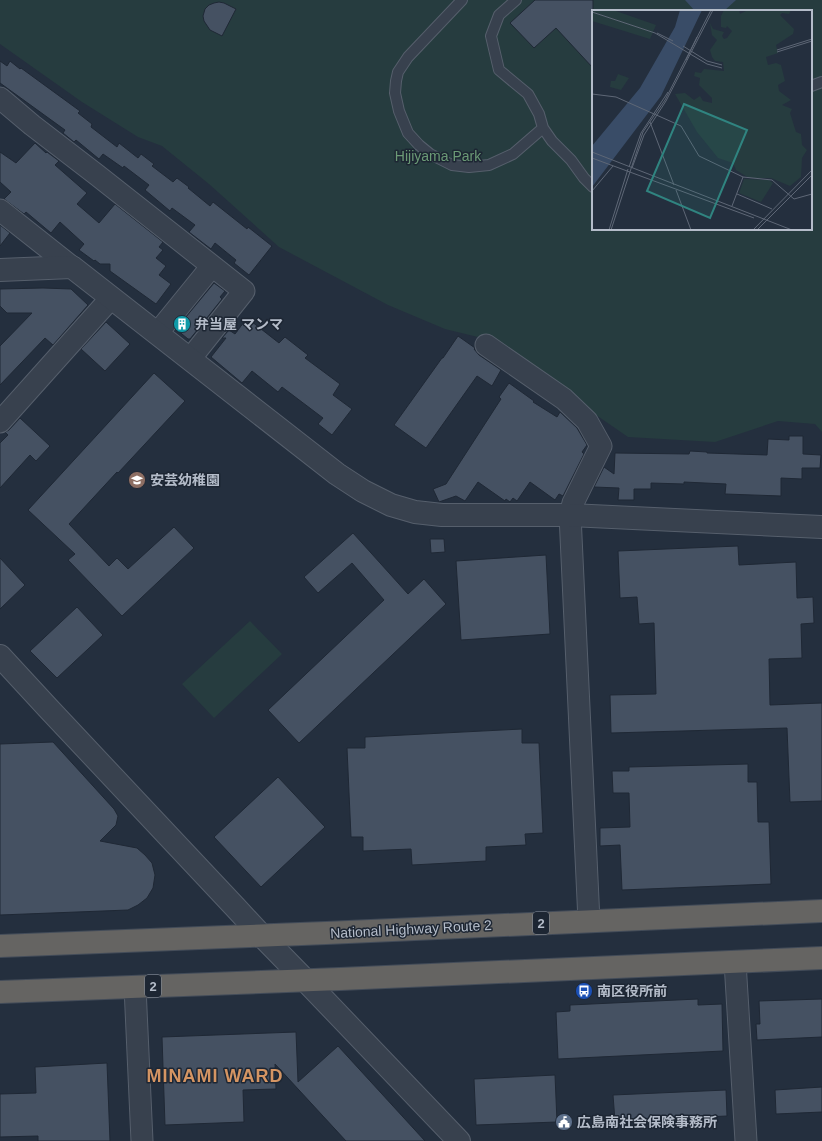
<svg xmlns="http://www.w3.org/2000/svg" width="822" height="1141" font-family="Helvetica,'Noto Sans JP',sans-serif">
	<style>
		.green { fill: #263c3f; fill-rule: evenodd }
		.water { fill: #394c67 }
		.building { fill: #455162; stroke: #1f2835 }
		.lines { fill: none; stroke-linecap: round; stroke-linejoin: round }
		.service-casing { stroke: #565f6c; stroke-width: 12 }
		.minor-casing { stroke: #565f6c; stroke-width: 23 }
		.tertiary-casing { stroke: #565f6c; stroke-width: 24 }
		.trunk-casing { stroke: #434c59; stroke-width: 24 }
		.service { stroke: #38414e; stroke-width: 10 }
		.minor { stroke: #38414e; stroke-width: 21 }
		.tertiary { stroke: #38414e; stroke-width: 22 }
		.trunk { stroke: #656462; stroke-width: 22 }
		.labels { text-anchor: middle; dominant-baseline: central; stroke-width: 3; stroke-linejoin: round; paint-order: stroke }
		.shield { fill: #1d2633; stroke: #878f9c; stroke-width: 1 }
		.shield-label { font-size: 13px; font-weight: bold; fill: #b4bcc9 }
		.park-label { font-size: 14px; fill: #6b9a76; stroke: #1d2633 }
		.poi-label { font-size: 14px; font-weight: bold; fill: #b4bcc9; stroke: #1d2633; text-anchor: start }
		.street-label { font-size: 14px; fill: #b4bcc9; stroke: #1d2633 }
		.district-label { font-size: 18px; font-weight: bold; letter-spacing: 1px; fill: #d59563; stroke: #1d2633 }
		.inset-road { fill: none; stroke: #5e6776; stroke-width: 1 }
		.view { fill: #308480; fill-opacity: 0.15; stroke: #308480; stroke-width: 2 }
		.inset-edge { fill: none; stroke: #b4bcc9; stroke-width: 2 }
	</style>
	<rect width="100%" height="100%" fill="#242f3e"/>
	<path class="green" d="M0,0H822V432L815,424L778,421L715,442L628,437L486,339L445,329L388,305L279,247L209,184L162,146L138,137L82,102L0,44ZM593,11H811V229H593Z
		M250,621L282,654L214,718L182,684Z"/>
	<path class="water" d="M685,0H736L724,11H695Z"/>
	<path class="building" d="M535,0H593V68L556,28L534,48L510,23Z
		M219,2L224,3L236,9L222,36L210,30L204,21L203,16L205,9L209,5L214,3Z
		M0,61L7,66L10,61L20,69L21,68L80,111L78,113L92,124L91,127L117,147L119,143L138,158L141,154L154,164L152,166L173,182L177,178L189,187L188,188L210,206L213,202L247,229L248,227L272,246L249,275L234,263L236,260L215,243L211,249L189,232L195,225L172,208L170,211L145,190L149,185L124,166L123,168L103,154L99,159L76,140L74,142L63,133L65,130L0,83Z
		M35,143L46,153L47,152L59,161L55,165L87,193L77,204L99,223L115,204L163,242L159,247L163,250L156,258L166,266L159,275L171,284L156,304L110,271V264H100L95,260L94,261L79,250L84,244L60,222L51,233L26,212L24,214L4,199L11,192L0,182V152L16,163Z
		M0,225L10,233L0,246Z
		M214,283L225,291L220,297L222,299L190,339H188L176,329Z
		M43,288L71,289L88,305L53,345L45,338L0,385V346L32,313H7L0,306V289Z
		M247,318L279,343L285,337L308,355L305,358L340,384L333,395L352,409L332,435L318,424L323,418L282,387L278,392L252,371L242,383L211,357L226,338H222L229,330L235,334Z
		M106,322L130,344L105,371L81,349Z
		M458,336L475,348L474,349L479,355L501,370L492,386L477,376L426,448L394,425L442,358H443Z
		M154,373L185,401L118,473L117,472L69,524L109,566L117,558L128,569L174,527L194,548L122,616L68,560L75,554L28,510Z
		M509,383L534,401L533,402L557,417L560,412L577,428L587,445L582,452L584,454L563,496L559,494L555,500L530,482L517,501L513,498L510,502L506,499L505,501L478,482L465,501L456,496L439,502L433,489L446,484L501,399L499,397Z
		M20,418L50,446L36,461L30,455L0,488V443L8,435L5,432L9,430Z
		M789,436H803V454L821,455L820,468H802V479L781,478V496L725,494L726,484L684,482V484L651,483V489H634V500H618L619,488L594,487L604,467L614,474L615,453L689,454L690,451L707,452V453L767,455L768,439L789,440Z
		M353,533L408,594L424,579L446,604L299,743L268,710L384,600L352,563L318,593L304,577Z
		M430,539H444L445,552L431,553Z
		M738,546L739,565L796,562L797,598L813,597L814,623L801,624L802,658L769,659L770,705L822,703V801L790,802L787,728L611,733L610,695L656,694L654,623L639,624L637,597L620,598L618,551Z
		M546,555L550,634L461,640L456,561Z
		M0,558L25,585L0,609Z
		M77,607L103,635L57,678L30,651Z
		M522,729V743H539L543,833L525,834L526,845L486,847V861L412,865L411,849L363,851V837H351L347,748H365V737Z
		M53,742L114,809L118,816L116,825L100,841L137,848L145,855L152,863L155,875L153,888L147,898L138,905L128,910L0,915V744Z
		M748,764V782H757L758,822H769L771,884L622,890L620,845L600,846V828L630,827L629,793H613L612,771H629V767Z
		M278,777L325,827L261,887L214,837Z
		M698,999V1005L722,1004L723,1051L558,1059L556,1012L570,1011V1005Z
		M822,999V1037L757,1040L756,1024H760L759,1001Z
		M296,1032L298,1082L338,1046L425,1141H346L275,1064L276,1089L243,1090L244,1122L165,1125L162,1037Z
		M107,1063L110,1141H38V1136L0,1137V1094L36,1093L35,1067Z
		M555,1075L557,1122L476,1125L474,1079Z
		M822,1087V1112L776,1114L775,1090Z
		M726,1090L727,1116L615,1121L613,1095Z"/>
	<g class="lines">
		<g class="service-casing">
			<path id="service" d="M462,0L408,57L398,72L396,81L395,93L399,111L408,133L419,145L430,154L452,165L469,167L489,165L513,154L543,128L539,114L528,94L499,70L491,36L499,15L516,0
				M811,86L822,82
				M543,128L552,141L571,160L584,178L593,187"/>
		</g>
		<g class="minor-casing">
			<path id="minor" d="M0,98L32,125L97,175L244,291L190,359
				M0,210L72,267
				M164,325L212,266
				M486,345L564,399L587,421L601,446L573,503L570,515L589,921
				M0,422L111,298
				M735,962L746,1141
				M135,987L142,1141"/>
		</g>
		<g class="tertiary-casing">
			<path id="tertiary" d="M0,270L72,267L337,474L363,491L391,505L415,512L442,515H570L822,527
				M0,656L48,708L236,908L261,935L305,980L459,1141"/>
		</g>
		<g class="trunk-casing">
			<path id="trunk" d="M0,946L326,933L822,911
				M0,992L340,979L822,958"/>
		</g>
		<use href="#service" class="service"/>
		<use href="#minor" class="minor"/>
		<use href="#tertiary" class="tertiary"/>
		<use href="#trunk" class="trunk"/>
	</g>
	<defs>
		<g id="building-disc" transform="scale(0.9)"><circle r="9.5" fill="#0f9aa8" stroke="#1d2633"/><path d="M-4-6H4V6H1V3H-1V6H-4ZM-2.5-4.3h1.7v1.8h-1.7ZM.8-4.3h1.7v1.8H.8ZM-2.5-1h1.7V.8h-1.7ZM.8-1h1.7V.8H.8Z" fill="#fff"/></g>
		<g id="school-disc" transform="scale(0.9)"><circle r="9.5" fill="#8d6e63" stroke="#1d2633"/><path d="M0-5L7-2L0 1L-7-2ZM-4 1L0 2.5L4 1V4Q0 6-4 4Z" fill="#fff"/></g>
		<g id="bus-disc" transform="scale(0.9)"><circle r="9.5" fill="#1a4fb4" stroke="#1d2633"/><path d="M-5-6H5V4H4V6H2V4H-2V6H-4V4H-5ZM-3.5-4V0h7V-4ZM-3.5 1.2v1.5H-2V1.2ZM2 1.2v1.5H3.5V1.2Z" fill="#fff"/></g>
		<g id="civic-disc" transform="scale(0.9)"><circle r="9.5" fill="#5c6f8a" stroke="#1d2633"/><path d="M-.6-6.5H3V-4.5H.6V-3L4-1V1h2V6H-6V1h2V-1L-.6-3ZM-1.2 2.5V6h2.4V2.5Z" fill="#fff"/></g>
	</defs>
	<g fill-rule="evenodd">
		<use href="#building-disc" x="182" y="324"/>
		<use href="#school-disc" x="137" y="480"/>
		<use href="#bus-disc" x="584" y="991"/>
		<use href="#civic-disc" x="564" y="1122"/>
	</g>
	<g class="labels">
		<g class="shield">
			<rect x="533" y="912" width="16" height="22" rx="3"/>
			<rect x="145" y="975" width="16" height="22" rx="3"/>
		</g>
		<g class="shield-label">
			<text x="541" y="923">2</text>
			<text x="153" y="986">2</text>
		</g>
		<g class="park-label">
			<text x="438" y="156">Hijiyama Park</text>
		</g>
		<g class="poi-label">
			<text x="195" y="324">弁当屋 マンマ</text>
			<text x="150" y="480">安芸幼稚園</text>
			<text x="597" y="991">南区役所前</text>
			<text x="577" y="1122">広島南社会保険事務所</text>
		</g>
		<g class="street-label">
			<text transform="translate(411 929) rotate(-3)">National Highway Route 2</text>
		</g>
		<g class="district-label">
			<text x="215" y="1076">MINAMI WARD</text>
		</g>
	</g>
	<g transform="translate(592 10)">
		<rect width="220" height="220" fill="#242f3e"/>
		<path d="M0,0H21L64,15L58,29L0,11ZM132,0H147L148,4L156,0H199L197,4L190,3L188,5L202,19L201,24L184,35L186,43L174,47L176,55L184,53L189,55L193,71L186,75L187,81L199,90L190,95L200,99L198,103L204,122L209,124L210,135L215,140L210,148L209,167L198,176L179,168H157L144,160L141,153L126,148L105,122L83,84L93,83L102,90L108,86L111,91L120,93V88L107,75L108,68L102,66L103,62L109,63L112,59L132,61L131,52L123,51L120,47L118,40L125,30L120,25L118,13L121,19L132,22L130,26L132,29L135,28L140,21L135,16L134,18L129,17V6ZM26,64L37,68L29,80L18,77L19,71H23ZM152,169L177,170L181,173L169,192L147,183Z" fill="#263c3f"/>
		<path d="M88,0H110L69,86L0,177V136L48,78L83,17Z" fill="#394c67"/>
		<path class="inset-road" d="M0,2L63,23L115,54L130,58M65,23L81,31M91,36L115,51L130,55M185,40L220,29M185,42L220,31M94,50L105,27M0,84L24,87L89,116L107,146L151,167L180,170L202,189L220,184M58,112L82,175M0,142L200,220M0,148L162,208M37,157L49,123L76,82M40,158L52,125L74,91L121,0M84,180L99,220M0,181L21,156M145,184L180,199M140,196L151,167M17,220L36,159M19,220L51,122L73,90L119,0M161,220L220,160M165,220L220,165"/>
		<path class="view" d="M92,94L155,120L118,208L55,181Z"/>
		<rect width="220" height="220" class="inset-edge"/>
	</g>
</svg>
